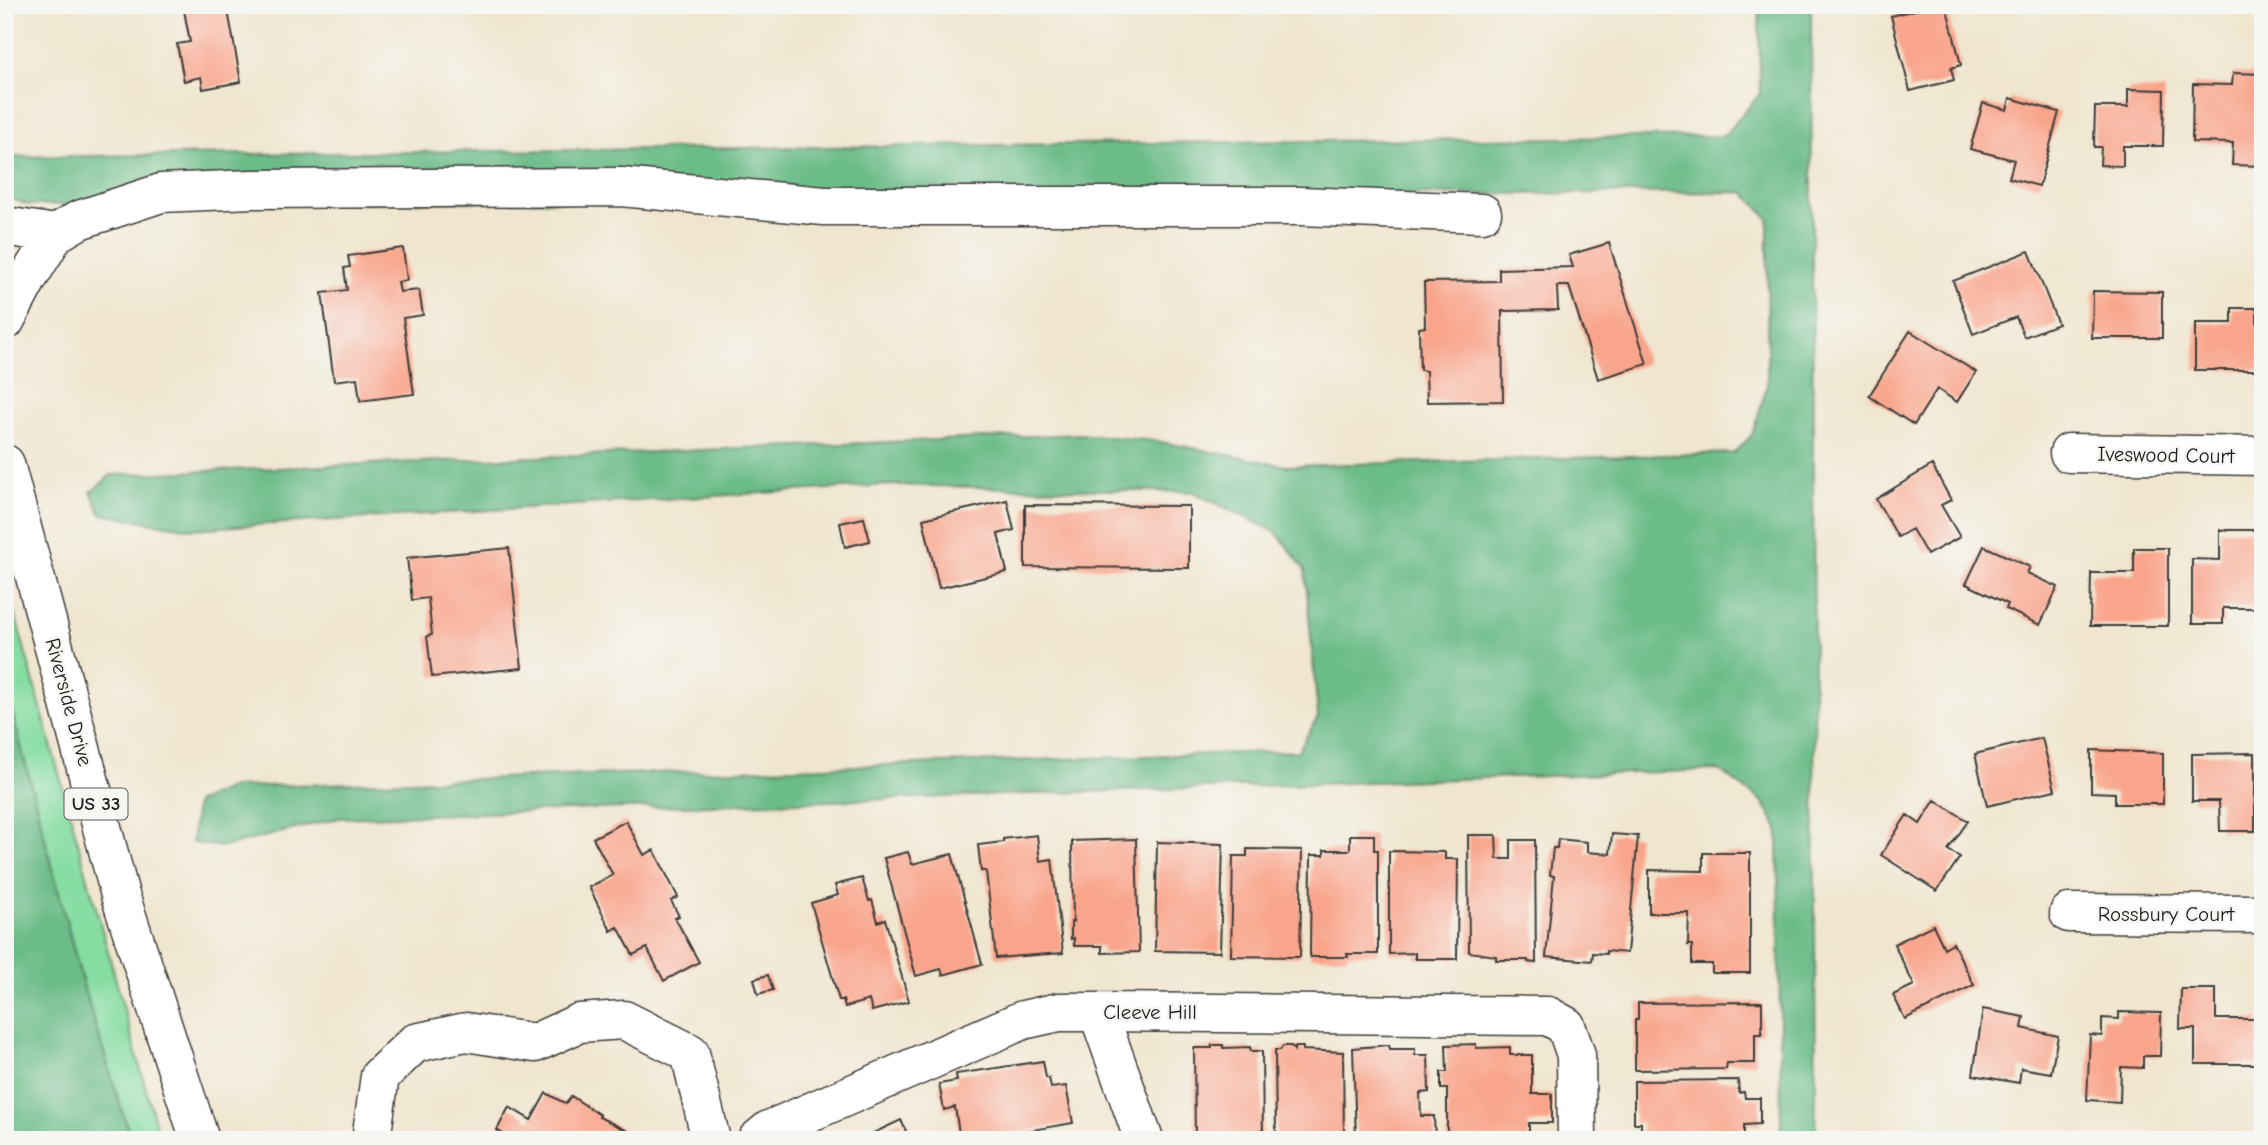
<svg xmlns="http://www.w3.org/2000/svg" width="2268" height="1145" font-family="'Comic Neue',sans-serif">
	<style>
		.green { fill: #85dda2; stroke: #507c5f; stroke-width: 2 }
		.forest { fill: #6cbc88; stroke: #446c52; stroke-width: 2 }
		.building { fill: #f9a58c }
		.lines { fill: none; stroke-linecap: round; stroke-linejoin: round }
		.minor-casing { stroke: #3c3a37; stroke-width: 41 }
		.major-casing { stroke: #3c3a37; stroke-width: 41 }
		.minor { stroke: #fff; stroke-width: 38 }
		.major { stroke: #fff; stroke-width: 38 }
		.labels { text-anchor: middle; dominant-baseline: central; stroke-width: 5; stroke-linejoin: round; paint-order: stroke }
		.shield { fill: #f6f6f2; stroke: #5d5d5c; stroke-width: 2 }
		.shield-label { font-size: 19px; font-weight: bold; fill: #1c1c1c }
		.street-label { font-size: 21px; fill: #1c1c1c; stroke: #f6f6f2 }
	</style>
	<rect width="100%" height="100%" fill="#f6f6f2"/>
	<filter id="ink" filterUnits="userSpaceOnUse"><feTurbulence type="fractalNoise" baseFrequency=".0143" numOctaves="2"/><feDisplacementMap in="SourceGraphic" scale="14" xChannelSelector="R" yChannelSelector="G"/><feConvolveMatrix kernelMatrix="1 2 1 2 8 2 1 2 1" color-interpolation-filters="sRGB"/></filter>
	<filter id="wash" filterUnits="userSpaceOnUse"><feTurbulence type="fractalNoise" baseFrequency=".00686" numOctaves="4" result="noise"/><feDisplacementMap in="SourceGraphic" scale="28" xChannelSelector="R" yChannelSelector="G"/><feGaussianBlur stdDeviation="1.57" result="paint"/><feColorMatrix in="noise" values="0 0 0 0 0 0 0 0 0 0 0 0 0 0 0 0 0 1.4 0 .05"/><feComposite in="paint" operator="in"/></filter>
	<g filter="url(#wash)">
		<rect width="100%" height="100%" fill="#f0e6cf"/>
		<path class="green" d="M5,578L160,1140H131L84,989L5,685Z"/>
		<path class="forest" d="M1759,5H1811L1816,1140H1781L1778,829L1763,802L1719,770L339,818L223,847L192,843L196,803L232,787L1298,751L1318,717L1305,570L1276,532L1193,492L891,485L191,529L101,514L91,492L111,475L1079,434L1156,441L1286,466L1734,453L1752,435L1767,386L1768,218L1744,192L29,205L5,197V157L1724,136L1760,94Z
			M5,685L84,989L131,1140H5Z"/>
		<g id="blocks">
			<path class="building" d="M183,5H227L241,82L203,89L201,77L184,81L177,44L190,42Z
				M1934,5H1946L1961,65L1951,68L1954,80L1910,91L1891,16Z
				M2233,73L2263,74V166L2232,165L2233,143L2192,142L2193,84L2232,85Z
				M2128,89L2164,90L2163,146H2123V166L2100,165L2101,147H2094L2095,107H2128Z
				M2010,98L2059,112L2039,186L2009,178L2014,160L1970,149L1983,103L2007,110Z
				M1609,243L1647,364L1598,379L1569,286H1557L1558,310L1502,311L1503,401L1427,402L1426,371L1420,370L1419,328L1425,327L1424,282L1499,281V269L1573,267L1569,255Z
				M403,248L407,280L398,282L400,292L419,290L423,315L403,318L414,394L360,401L357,378L334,381L322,293L347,290L344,268L350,267L348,256Z
				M2029,251L2058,324L2024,337L2016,317L1973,334L1953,281Z
				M2093,291L2162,292V338H2092Z
				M2232,308H2257V324L2260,323V370H2195V323H2232Z
				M1910,331L1976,372L1957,402L1937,389L1914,425L1869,396Z
				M1932,465L1951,500L1941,505L1960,537L1927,555L1912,529L1898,537L1876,499Z
				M1007,500L1014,530L998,534L1007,572L939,588L923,519Z
				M1025,505L1189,506V568L1025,567Z
				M864,518L870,541L845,547L840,523Z
				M2220,530H2258V608H2223V624H2192V559L2220,560Z
				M1984,546L2030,567L2027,573L2058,587L2040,625L2006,609L2008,604L1966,584Z
				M509,548L522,668L432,677L427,636L432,635L428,598L412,600L407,558Z
				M2134,548H2168V626H2090L2091,573H2134Z
				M2042,738L2055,790L1987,806L1975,754Z
				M2091,750L2163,753V804H2115V793L2091,792Z
				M2255,753V831H2220L2219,801H2192V754Z
				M1935,800L1968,821L1948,850L1960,857L1937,891L1881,855L1907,815L1920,824Z
				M626,821L644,855L654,850L678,897L671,901L679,916L675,918L699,962L664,981L647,948L633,955L618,927L611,931L589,887L613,875L593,838Z
				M1612,834L1638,836L1627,953L1606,951V954L1593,953L1592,961L1546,957L1554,876L1550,875L1553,848H1557L1558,839L1587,842V852L1610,854Z
				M1037,835L1040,861L1052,859L1063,953L996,958L986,871H981L978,845L1003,842V839Z
				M1350,835H1374V850H1378V954H1347L1348,957H1310L1311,855H1324V850H1350Z
				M1468,835H1496L1497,859H1511V840H1535L1536,963L1528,962V960H1496V956L1469,952Z
				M1136,839L1139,952L1102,953V946H1074V938L1071,939V922H1073L1072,841Z
				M1157,842L1223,844L1220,952L1155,951Z
				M1247,849L1302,850L1300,957L1231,956L1233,856H1247Z
				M1389,851L1445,852V859H1458L1457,959H1415V953L1389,954Z
				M908,852L912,864L952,854L982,964L943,975L941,969L916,976L884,858Z
				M1703,853H1750V973H1712V964H1692V945H1688L1689,913H1649V870L1703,871Z
				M862,878L869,901L872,900L878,922L885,919L909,1001L872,1011L869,1000L845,1007L843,1000H839L811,903L838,895L835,885Z
				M1933,925L1944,948L1953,943L1974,985L1905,1019L1893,995L1914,985L1894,944Z
				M768,975L773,990L758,994L754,979Z
				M2181,989H2216V1019H2259L2258,1064H2195V1029H2180Z
				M1762,1002V1034H1755V1063H1727L1726,1069L1635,1070V1020H1638V1003Z
				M1983,1009L2024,1017L2022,1028L2058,1036L2051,1073L2021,1068L2019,1083L1973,1075Z
				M2119,1012L2161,1013L2160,1056H2143V1068L2121,1067L2120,1102L2087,1100L2090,1035L2102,1036V1018L2119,1019Z
				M1476,1044V1048L1510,1047V1055H1532V1094H1552V1123H1529V1140H1447V1089H1441V1072H1447L1446,1045Z
				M1212,1045H1223V1048L1250,1047L1251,1051H1262L1263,1140H1195L1194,1048H1212Z
				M1389,1045L1390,1049H1415V1055H1428L1429,1092L1420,1093L1421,1116H1434L1435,1140L1356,1139L1353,1048Z
				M1283,1046H1291L1294,1050V1047H1303V1050L1343,1052L1344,1140H1276L1275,1050H1280Z
				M1043,1061L1046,1078H1049L1051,1088L1066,1086L1073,1123L974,1140H960L955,1107L944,1110L939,1084L957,1081L956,1074Z
				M1738,1080L1739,1093L1744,1092L1745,1098H1760V1124L1744,1125V1140H1641V1123H1634V1081Z
				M546,1093L566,1104L571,1096L600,1115L599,1117L646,1140H512L497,1130L509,1107L531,1120Z
				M901,1120L910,1140H867L865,1137Z"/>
		</g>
	</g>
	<g filter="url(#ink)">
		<use href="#blocks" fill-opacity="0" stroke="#3c3a37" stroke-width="2"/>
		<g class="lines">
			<g class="minor-casing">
				<path id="minor" d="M5,226L55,234L28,278L5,321
					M55,234L79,220L161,193L252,189L621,187L824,206H1300L1482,213
					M2069,453L2263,456
					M2069,913L2263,914
					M1098,1012L1144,1140
					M371,1140L380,1076L415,1043L466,1032L535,1043L579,1023L624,1020L690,1053L711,1140
					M757,1140L769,1130L1023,1020L1059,1012H1098L1548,1016L1566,1026L1576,1055L1577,1140"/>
			</g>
			<g class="major-casing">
				<path id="major" d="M5,464L120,895L200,1140"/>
			</g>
			<use href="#minor" class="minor"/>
			<use href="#major" class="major"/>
		</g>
	</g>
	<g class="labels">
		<rect class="shield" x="64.5" y="788.5" width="63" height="31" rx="5"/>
		<g class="shield-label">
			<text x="96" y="804">US 33</text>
		</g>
		<g class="street-label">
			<text transform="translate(2166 455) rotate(1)">Iveswood Court</text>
			<text transform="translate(69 702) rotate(75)">Riverside Drive</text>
			<text x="2166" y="914">Rossbury Court</text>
			<text x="1150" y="1012">Cleeve Hill</text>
		</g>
	</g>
	<rect width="2268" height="1145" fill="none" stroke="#f6f6f2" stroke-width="28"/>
</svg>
